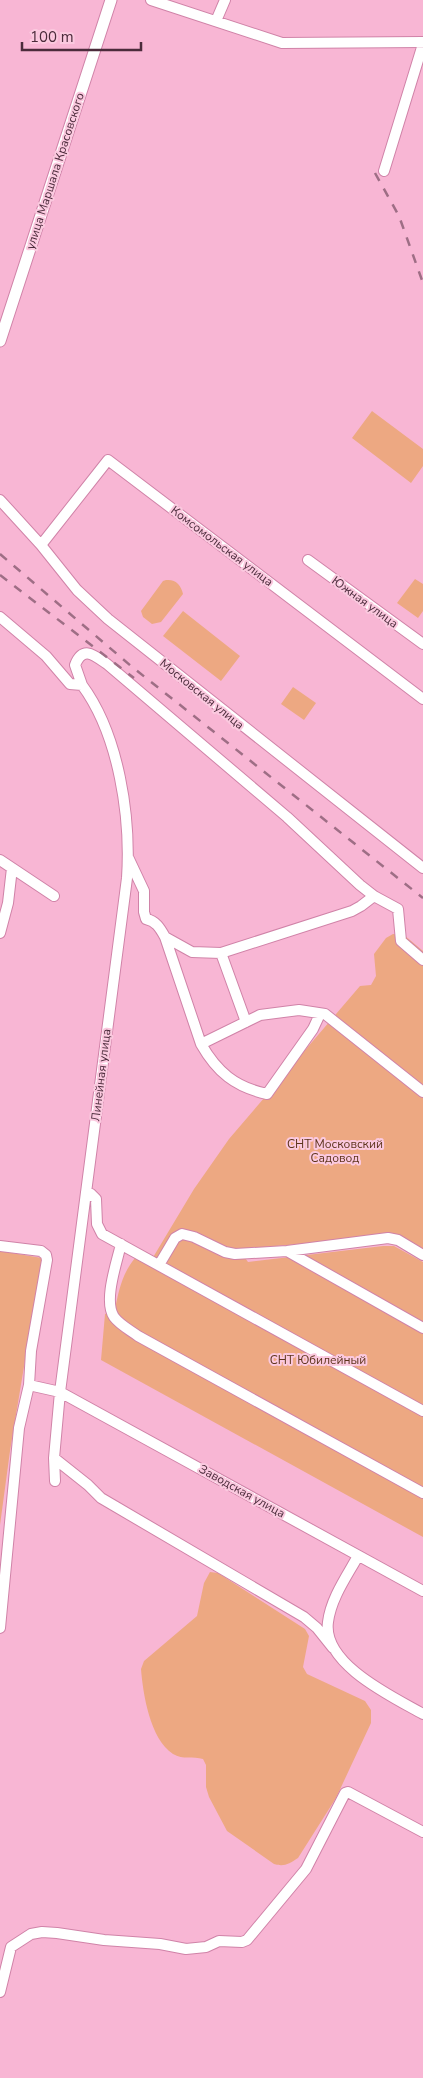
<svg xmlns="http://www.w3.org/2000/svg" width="423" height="2078" font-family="'Nunito Sans',sans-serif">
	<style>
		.green { fill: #eda882 }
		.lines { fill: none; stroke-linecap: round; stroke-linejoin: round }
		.minor-casing { stroke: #d083a8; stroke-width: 12 }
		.tertiary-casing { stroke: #d083a8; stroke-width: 13 }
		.minor { stroke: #fff; stroke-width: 10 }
		.tertiary { stroke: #fff; stroke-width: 11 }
		.rail { stroke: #9e6e85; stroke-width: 2.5; stroke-dasharray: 9 9; stroke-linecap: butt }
		.labels { text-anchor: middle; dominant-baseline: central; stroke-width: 4; stroke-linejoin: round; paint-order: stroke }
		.street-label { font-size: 12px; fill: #4b2b3b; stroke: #fbc9df }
		.park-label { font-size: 12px; fill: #5d341c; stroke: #fbc9df }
	</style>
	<rect width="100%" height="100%" fill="#f8b6d4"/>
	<path class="green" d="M372,411L423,449V466L411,483L352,438Z
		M415,579L423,584V611L418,618L397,603Z
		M166,580C176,579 181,585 183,594L161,622L152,624L143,617L141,611L163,581Z
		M183,611L240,656L221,681L163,636Z
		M293,687L316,703L304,720L281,704Z
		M393,934L404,935L423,951V1251L399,1236L239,1249L248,1262L383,1246H394L423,1262V1537L101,1360L105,1314L115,1309C119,1290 122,1274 135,1258L149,1264L194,1189L229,1139L360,986L371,985L376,976L374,954L386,938Z
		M0,1251L42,1258L10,1451L0,1525Z
		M210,1572L218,1573L305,1629L309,1636L303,1667L307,1674L365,1701L371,1710V1723L336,1798L298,1858C289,1864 284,1867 274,1864L227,1831L209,1797L206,1787V1765L203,1759C193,1756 183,1760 173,1754C150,1739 143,1694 141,1669L144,1661L197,1616L204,1583Z"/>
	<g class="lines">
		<g class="minor-casing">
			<path id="minor" d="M151,0L282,43L423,42
				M216,21L225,0
				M384,171L423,44
				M0,500L41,545L77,590L108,619L423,868
				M41,545L108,460L423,699
				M308,560L423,644
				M0,617L46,656L70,684L82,685C119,735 131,817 127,878L60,1392L54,1458L55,1481
				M82,685L75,665C83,645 94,655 107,664L287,817L360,885L374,896L398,909L401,941L423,960
				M128,857L144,891V912L146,919C156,921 160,928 165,937L201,1044C217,1072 235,1087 267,1094L313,1029L320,1014
				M0,860L54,896
				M0,933L8,903L12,868
				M165,937L192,952L221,953L352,911L361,906L374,896
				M221,953L246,1022
				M201,1044L260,1015L299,1010L325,1014L423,1092
				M86,1192L91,1194L96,1199L97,1224L102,1234L423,1411
				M121,1244C117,1262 103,1301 114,1317C120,1325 130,1330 138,1336L423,1493
				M0,1246L41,1251L46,1255L47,1260L31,1351L29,1385L19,1428L0,1628
				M287,1251L423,1328
				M159,1265L175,1238L182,1234L194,1237L225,1252L235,1254L287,1251L388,1238L398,1240L423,1255
				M29,1385L60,1392L423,1591
				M54,1458L88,1485L101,1498L304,1617L317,1628L333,1648
				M358,1556C347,1576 331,1598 328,1622C322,1664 393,1697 423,1714
				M0,1992L11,1947L31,1934L42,1932L57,1933L104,1940L160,1944L186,1949L206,1947L219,1941L242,1942L247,1940L306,1869L345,1793L348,1792L423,1832"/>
		</g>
		<g class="tertiary-casing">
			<path id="tertiary" d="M0,341L111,0"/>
		</g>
		<use href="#minor" class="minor"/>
		<use href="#tertiary" class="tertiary"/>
		<path class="rail" d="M375,173L399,216L423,283
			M0,554L131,666L423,898
			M0,575L134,678"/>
	</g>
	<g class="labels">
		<g class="street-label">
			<text transform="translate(55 171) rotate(-72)">улица Маршала Красовского</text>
			<text transform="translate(222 546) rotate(37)">Комсомольская улица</text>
			<text transform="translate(365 602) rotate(36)">Южная улица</text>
			<text transform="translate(202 694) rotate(39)">Московская улица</text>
			<text transform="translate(101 1075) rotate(-83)">Линейная улица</text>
			<text transform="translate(242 1491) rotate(29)">Заводская улица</text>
		</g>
		<g class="park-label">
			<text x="335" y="1144">СНТ Московский<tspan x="335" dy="14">Садовод</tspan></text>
			<text x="318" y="1360">СНТ Юбилейный</text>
		</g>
	</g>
	<path d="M22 42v8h119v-8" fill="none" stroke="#4b2b3b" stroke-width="2.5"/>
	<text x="30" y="42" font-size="15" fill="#4b2b3b" stroke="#fbc9df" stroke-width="4" paint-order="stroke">100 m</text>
</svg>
